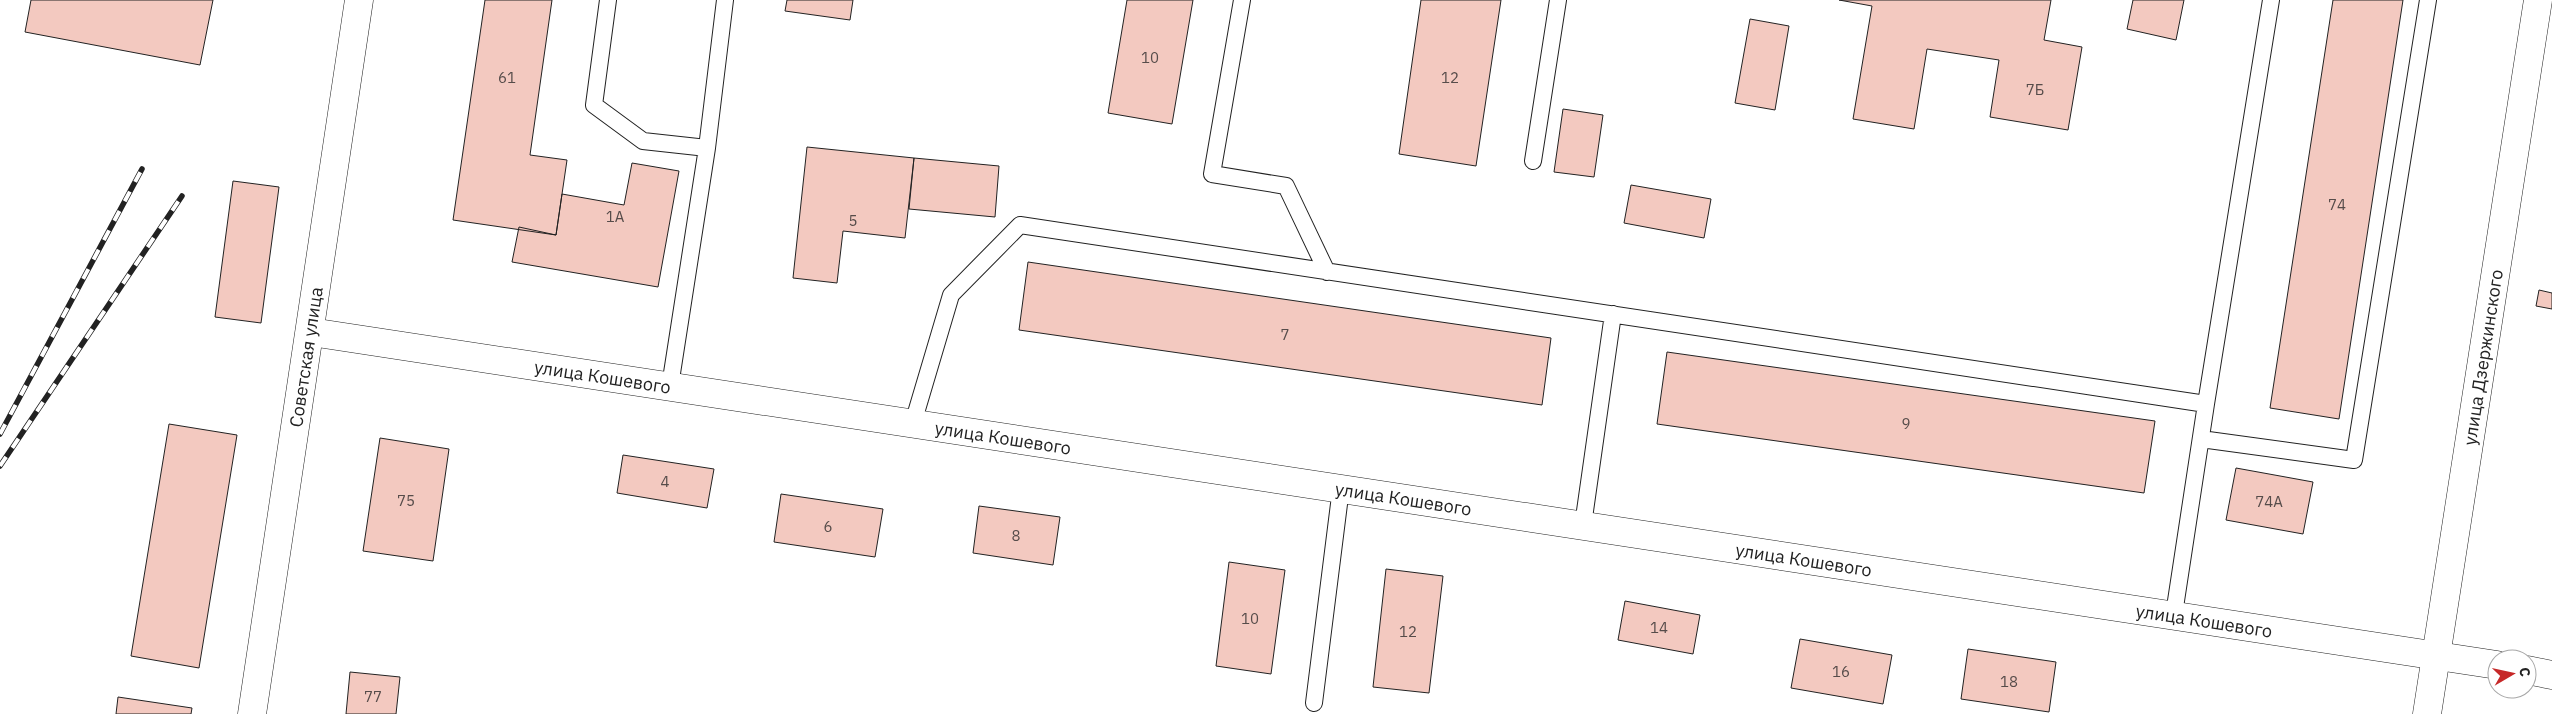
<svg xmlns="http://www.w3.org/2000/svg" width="2552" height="714" font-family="'IBM Plex Sans',sans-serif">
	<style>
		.building { fill: #f3c9c0; stroke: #222 }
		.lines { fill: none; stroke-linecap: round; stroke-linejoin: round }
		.service-casing { stroke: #222; stroke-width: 18 }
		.minor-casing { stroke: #222; stroke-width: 29 }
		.tertiary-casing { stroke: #222; stroke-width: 29 }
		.service { stroke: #fff; stroke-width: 16 }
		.minor { stroke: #fff; stroke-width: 28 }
		.tertiary { stroke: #fff; stroke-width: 28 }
		.rail-casing { stroke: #222; stroke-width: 5.5 }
		.rail { stroke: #fff; stroke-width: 4; stroke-dasharray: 11; stroke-linecap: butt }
		.labels { text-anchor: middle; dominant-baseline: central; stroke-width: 4; stroke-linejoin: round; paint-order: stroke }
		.number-label { font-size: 15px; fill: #564c4a }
		.street-label { font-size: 18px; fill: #222; stroke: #fff }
	</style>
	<rect width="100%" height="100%" fill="#fff"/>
	<path class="building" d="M31,0H213L200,65L25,32Z
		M485,0H552L530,155L567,160L556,235L453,220Z
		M787,0H853L850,20L785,11Z
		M1127,0H1193L1172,124L1108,113Z
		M1421,0H1501L1476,166L1399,154Z
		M2051,0L2044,40L2082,47L2068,130L1990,117L1999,60L1927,49L1914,129L1853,119L1872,6L1839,0Z
		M2133,0H2184L2176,40L2127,29Z
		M2333,0H2403L2339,419L2270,408Z
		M1750,19L1789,26L1775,110L1735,103Z
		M1563,109L1603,115L1594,177L1554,172Z
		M807,147L914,158L905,238L843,231L837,283L793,278Z
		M914,158L999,166L995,217L909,209Z
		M632,163L679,171L658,287L512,262L519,227L556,235L562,194L624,205Z
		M233,181L279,187L261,323L215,317Z
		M1631,185L1711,199L1704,238L1624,223Z
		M1028,262L1551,338L1542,405L1019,330Z
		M2539,290L2552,293V309L2536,306Z
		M1667,352L2155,421L2144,493L1657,424Z
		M169,424L237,435L199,668L131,656Z
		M380,438L449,449L433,561L363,551Z
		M623,455L714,469L707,508L617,493Z
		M2236,468L2313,482L2303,534L2226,520Z
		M781,494L883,509L875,557L774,542Z
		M979,506L1060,517L1053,565L973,553Z
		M1229,562L1285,570L1271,674L1216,666Z
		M1386,569L1443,576L1429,693L1373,687Z
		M1625,601L1700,615L1693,654L1618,640Z
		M1800,639L1892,655L1883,704L1791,688Z
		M1968,649L2056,662L2049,712L1961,699Z
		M350,672L400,677L396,714H346Z
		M118,697L192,708L191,714H116Z"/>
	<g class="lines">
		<g class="service-casing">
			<path id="service" d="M608,0L594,105L643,141L707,148L670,386
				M1242,0L1212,174L1286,186L1327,272
				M707,148L725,0
				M1533,161L1558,0
				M2206,404L2271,0
				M913,423L951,295L1020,225L2206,404L2174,614
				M2201,439L2354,460L2428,0
				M1583,525L1613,314
				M1314,703L1341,488"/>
		</g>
		<g class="minor-casing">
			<g id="minor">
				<path id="s1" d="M311,332L2497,665"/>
				<path d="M2527,670L2552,675"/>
			</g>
		</g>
		<g class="tertiary-casing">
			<g id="tertiary">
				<path id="s2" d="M252,714L359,0"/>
				<path id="s3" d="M2427,714L2538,0"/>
			</g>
		</g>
		<use href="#service" class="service"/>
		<use href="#minor" class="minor"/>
		<use href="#tertiary" class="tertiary"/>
		<g class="rail-casing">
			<path id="rail" d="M0,434L142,169
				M0,466L182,196"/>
		</g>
		<use href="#rail" class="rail"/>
	</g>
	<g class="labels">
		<g class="number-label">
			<text x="1150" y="57">10</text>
			<text x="507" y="77">61</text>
			<text x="1450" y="77">12</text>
			<text x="2035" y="89">7Б</text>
			<text x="2337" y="204">74</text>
			<text x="615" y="216">1А</text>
			<text x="853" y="220">5</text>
			<text x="1285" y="334">7</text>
			<text x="1906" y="423">9</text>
			<text x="665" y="481">4</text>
			<text x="406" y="500">75</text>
			<text x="2269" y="501">74А</text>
			<text x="828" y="526">6</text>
			<text x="1016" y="535">8</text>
			<text x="1250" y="618">10</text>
			<text x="1659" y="627">14</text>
			<text x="1408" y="631">12</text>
			<text x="1841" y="671">16</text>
			<text x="2009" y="681">18</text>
			<text x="373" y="696">77</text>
		</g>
		<g class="street-label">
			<text stroke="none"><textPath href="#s2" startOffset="361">Советская улица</textPath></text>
			<text stroke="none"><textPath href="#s3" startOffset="361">улица Дзержинского</textPath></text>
			<text stroke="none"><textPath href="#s1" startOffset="295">улица Кошевого</textPath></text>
			<text stroke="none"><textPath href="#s1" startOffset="700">улица Кошевого</textPath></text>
			<text stroke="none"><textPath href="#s1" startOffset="1105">улица Кошевого</textPath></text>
			<text stroke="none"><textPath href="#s1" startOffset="1510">улица Кошевого</textPath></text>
			<text stroke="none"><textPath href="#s1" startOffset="1915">улица Кошевого</textPath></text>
		</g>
	</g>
	<g transform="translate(2512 674) rotate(81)"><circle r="24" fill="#ffffff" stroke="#a7a7a7"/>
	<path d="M0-4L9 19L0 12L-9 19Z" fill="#c62828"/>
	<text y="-8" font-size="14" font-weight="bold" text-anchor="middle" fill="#222222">С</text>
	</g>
</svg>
